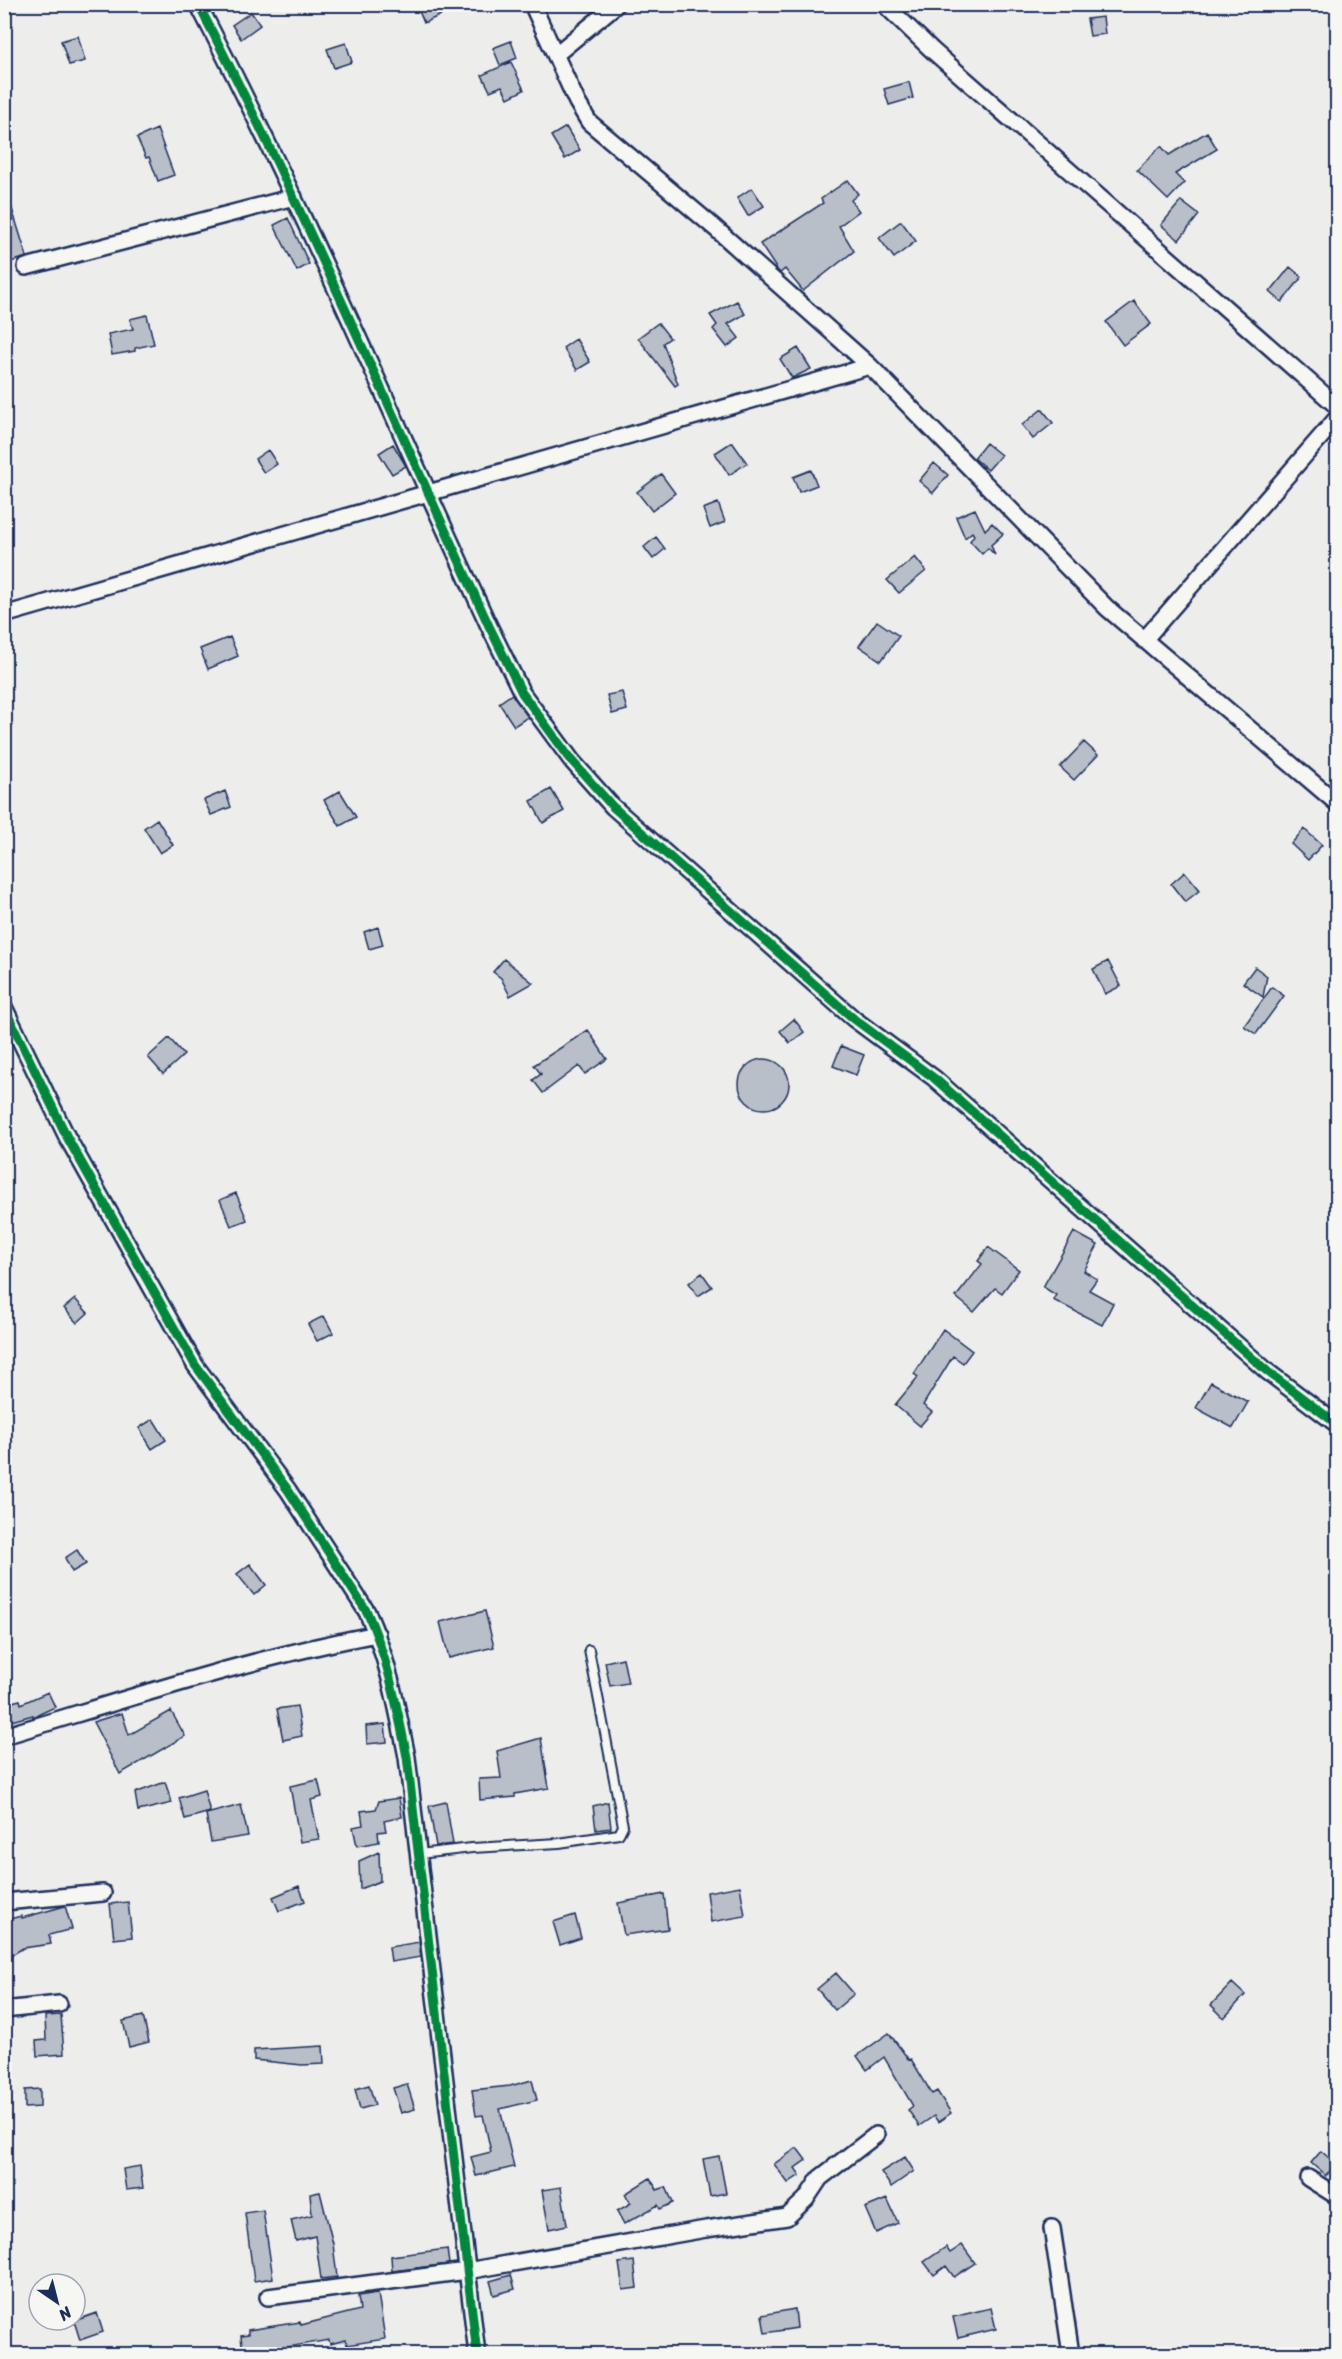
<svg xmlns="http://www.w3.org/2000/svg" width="1342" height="2359" font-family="Sriracha,sans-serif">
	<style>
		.building { fill: #b9bfc8; stroke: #1b2f5e; stroke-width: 1.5 }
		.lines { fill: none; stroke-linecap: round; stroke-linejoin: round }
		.lane-casing { stroke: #1b2f5e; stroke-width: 12 }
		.street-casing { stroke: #1b2f5e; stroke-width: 20 }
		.lane { stroke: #f6f6f2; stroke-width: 8 }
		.street { stroke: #f6f6f2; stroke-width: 15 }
		.cycleway-casing { stroke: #f6f6f2; stroke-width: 13 }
		.cycleway { stroke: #00873e; stroke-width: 9 }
	</style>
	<rect width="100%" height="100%" fill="#edeeec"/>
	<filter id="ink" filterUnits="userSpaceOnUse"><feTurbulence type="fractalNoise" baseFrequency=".0167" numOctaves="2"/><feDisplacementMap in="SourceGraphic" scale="12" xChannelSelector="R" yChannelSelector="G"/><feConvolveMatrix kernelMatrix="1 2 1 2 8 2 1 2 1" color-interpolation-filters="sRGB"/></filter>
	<g filter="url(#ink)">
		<path class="building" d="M416,4H464L424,23Z
			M251,12L260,25L241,39L232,25Z
			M1103,17L1105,34L1090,36L1087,19Z
			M78,36L85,61L69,65L61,41Z
			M511,41L517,58L500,65L493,48Z
			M346,43L352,62L334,68L327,49Z
			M511,62L524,90L508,98L502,86L490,91L482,75Z
			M909,82L913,98L889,105L884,89Z
			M566,127L580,150L565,159L551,136Z
			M157,129L174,175L158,181L149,157L146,158L137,138Z
			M1207,132L1217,149L1175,174L1184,183L1168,200L1137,170L1161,146L1169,155Z
			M848,180L858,194L851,200L859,211L839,226L854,251L803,291L785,269L780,273L778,271L760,244L823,203L821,199Z
			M752,188L764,206L748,216L737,198Z
			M8,196L27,257L4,264V197Z
			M1181,201L1199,215L1179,240L1161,225Z
			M288,218L309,264L297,271L274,225Z
			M901,221L916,241L894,258L879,238Z
			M1290,267L1302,277L1282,302L1270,292Z
			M737,301L745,314L728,324L739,338L727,347L713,329L717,325L710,315Z
			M1134,301L1151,324L1123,345L1106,322Z
			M147,315L154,344L135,348V351L112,355L108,334L133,329L130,319Z
			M658,323L670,338L663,343L678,384L675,386L638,338Z
			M576,339L590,362L577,370L563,348Z
			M798,348L811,369L792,378L780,359Z
			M1042,409L1053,423L1033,439L1022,425Z
			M732,442L747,463L729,475L715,453Z
			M986,443L1001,455L988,470L974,458Z
			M393,444L406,466L392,474L379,453Z
			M268,450L277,464L264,473L255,459Z
			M934,463L948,475L933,493L919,481Z
			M811,470L817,485L799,492L793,477Z
			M661,474L675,493L652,511L637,492Z
			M718,503L725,522L710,528L703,509Z
			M975,509L985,530L992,523L1003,534L991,545L995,555L988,548L982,554L970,541L974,535L972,532L965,538L956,517Z
			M656,537L665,549L653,559L644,547Z
			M915,557L926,571L899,593L887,580Z
			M877,621L899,636L881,661L859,646Z
			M230,637L238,656L208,669L200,649Z
			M622,692L627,710L612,714L607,695Z
			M512,694L528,717L514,726L499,703Z
			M1084,742L1098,755L1074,780L1060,767Z
			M551,789L564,811L543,823L531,801Z
			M225,791L231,807L211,815L204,800Z
			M340,791L356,817L340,826L324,800Z
			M157,819L173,845L160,853L144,828Z
			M1304,829L1322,845L1308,860L1291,844Z
			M1185,872L1200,890L1185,902L1171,884Z
			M378,927L383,945L369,949L364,932Z
			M504,959L533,983L510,996L501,978L493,972Z
			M1108,961L1121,986L1105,994L1093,969Z
			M1255,967L1267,976L1263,997L1243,983Z
			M1272,987L1284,996L1256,1034L1244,1026Z
			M794,1019L804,1032L790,1043L780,1031Z
			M588,1030L607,1059L585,1074L579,1066L543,1093L533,1080L541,1074L534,1065Z
			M169,1038L184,1055L163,1074L148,1057Z
			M841,1046L864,1055L856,1075L833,1066Z
			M739 1084a25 25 0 1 1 50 0a25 25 0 1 1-50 0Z
			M236,1193L247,1220L231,1226L220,1200Z
			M1074,1232L1098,1245L1084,1271L1097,1279L1089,1290L1113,1303L1102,1325L1053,1300L1056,1295L1043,1287Z
			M988,1247L1019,1270L1002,1293L995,1288L974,1312L956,1297L982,1264L978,1261Z
			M702,1273L712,1287L698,1296L689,1283Z
			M75,1299L88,1313L77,1323L64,1308Z
			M324,1316L333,1333L317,1341L308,1324Z
			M943,1329L972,1351L963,1363L953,1356L923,1405L932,1412L920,1426L895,1405L918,1377L914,1374Z
			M1211,1382L1248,1402L1233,1428L1196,1408Z
			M153,1419L166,1440L152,1449L139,1428Z
			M77,1550L86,1564L72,1572L65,1558Z
			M250,1564L266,1585L254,1595L237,1574Z
			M485,1611L494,1647L449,1658L440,1622Z
			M623,1658L628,1683L610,1686L605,1662Z
			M48,1692L55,1707L33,1717V1715L4,1723V1704L20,1700L21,1704Z
			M297,1706L302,1736L283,1740L277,1709Z
			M171,1711L185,1736L120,1774L93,1722L122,1713L129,1735Z
			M385,1724L387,1742L367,1744L366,1726Z
			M541,1738L549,1788L515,1794V1797L480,1800L479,1779L501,1778L497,1751Z
			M318,1780L322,1797L311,1800L319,1839L300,1842L290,1786Z
			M165,1782L172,1803L138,1811L135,1793Z
			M204,1790L210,1812L185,1819L179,1798Z
			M399,1798L402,1817L384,1821L386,1831L378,1832L379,1842L357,1846L353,1827L363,1825L361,1811L376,1809L379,1801Z
			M446,1802L453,1844L436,1846L429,1806Z
			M608,1802L611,1828L596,1830L593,1806Z
			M241,1805L248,1836L211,1842L206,1814Z
			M379,1852L380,1881L360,1889L359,1861Z
			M299,1886L305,1901L279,1911L273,1897Z
			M740,1886L745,1916L711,1922L707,1892Z
			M664,1894L668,1929L624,1935L618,1903Z
			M128,1902L132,1937L114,1939L110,1904Z
			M65,1906L72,1929L49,1935L51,1944L23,1948L4,1960V1920L22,1916V1918Z
			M575,1915L581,1938L560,1945L553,1922Z
			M419,1942L421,1957L391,1962L389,1947Z
			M836,1973L854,1994L835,2010L817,1989Z
			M1232,1983L1245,1995L1224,2018L1211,2005Z
			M61,2015L64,2054L37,2056L36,2041L46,2040L45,2016Z
			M143,2016L149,2042L129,2047L123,2021Z
			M889,2033L909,2060L911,2059L932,2094L937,2091L951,2113L938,2122L934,2116L919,2126L908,2110L913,2106L884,2057L867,2070L857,2056Z
			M323,2046L324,2064L302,2065L254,2060V2050Z
			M532,2080L537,2100L500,2109L514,2167L476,2176L471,2157L491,2152L483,2115L476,2116L472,2090L510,2086Z
			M407,2084L415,2109L401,2113L393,2088Z
			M369,2085L375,2105L360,2109L355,2089Z
			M40,2089V2107L25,2108V2090Z
			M797,2148L806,2160L795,2168L800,2175L788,2183L774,2164Z
			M1321,2151L1336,2164L1326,2176L1311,2163Z
			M719,2156L726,2193L710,2196L703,2159Z
			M905,2157L914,2171L891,2187L881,2172Z
			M140,2166L143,2188L126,2190L123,2169Z
			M650,2178L657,2190L666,2187L673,2203L660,2209L658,2205L624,2224L617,2211L631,2203L625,2194Z
			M561,2187L567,2225L549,2229L542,2190Z
			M320,2192L333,2244L337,2277L321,2279L315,2236L296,2241L291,2220L312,2215L310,2194Z
			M887,2199L898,2223L876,2233L865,2208Z
			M263,2210L273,2278L254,2281L245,2213Z
			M962,2245L975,2263L954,2277L946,2266L934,2275L924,2262L946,2247L950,2253Z
			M447,2249L449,2264L392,2271L391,2256Z
			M634,2261L637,2288L623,2290L619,2263Z
			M511,2275L515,2289L494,2295L490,2281Z
			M378,2293L385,2339L347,2345L346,2340L330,2344L329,2340L264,2351L265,2355H243L241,2336L248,2335V2330L300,2322L301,2325L360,2310L358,2296Z
			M991,2308L996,2329L958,2338L953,2317Z
			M795,2309L797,2328L765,2333L762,2315Z
			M97,2313L103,2332L80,2340L74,2321Z"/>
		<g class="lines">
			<g class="lane-casing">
				<path id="lane" d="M419,1854L472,1848L559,1843L619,1834L623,1826L589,1650"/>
			</g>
			<g class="street-casing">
				<path id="street" d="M198,4C304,208 393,418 489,626L522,693L572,761L613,807L854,1019L934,1078L1268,1372L1338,1425
					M532,4L577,102L589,122L715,228L870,366L1107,608L1338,804
					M884,4L933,51L1338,407
					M555,55L617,4
					M26,267L294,197
					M4,615L870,366
					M1144,640L1338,417
					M4,1007L67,1137L195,1365L288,1490L367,1612C388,1658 397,1707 407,1757L477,2354
					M4,1736C127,1699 251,1658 377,1634
					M4,1902L103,1893
					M4,2010L59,2004
					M1308,2178L1338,2197
					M1052,2228L1071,2354
					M268,2297L467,2271L706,2229L787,2217L806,2199L820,2178L876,2135"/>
			</g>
			<use href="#lane" class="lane"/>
			<use href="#street" class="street"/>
			<g class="cycleway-casing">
				<path id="cycleway" d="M198,4C304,208 393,418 489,626L522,693L572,761L613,807L854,1019L934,1078L1268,1372L1338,1425
					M4,1007L67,1137L195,1365L288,1490L367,1612C388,1658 397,1707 407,1757L477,2354"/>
			</g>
			<use href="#cycleway" class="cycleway"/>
		</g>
	</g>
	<rect width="1342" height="2359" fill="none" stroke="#f6f6f2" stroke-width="24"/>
	<rect x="12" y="12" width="1318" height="2335" fill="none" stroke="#1b2f5e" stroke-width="2" filter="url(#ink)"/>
	<g transform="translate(57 2302) rotate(145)"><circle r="28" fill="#f6f6f2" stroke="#9ea6b7" stroke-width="1.5"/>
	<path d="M0-4.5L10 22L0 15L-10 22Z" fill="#1b2f5e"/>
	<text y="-9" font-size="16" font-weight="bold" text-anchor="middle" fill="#1b2f5e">N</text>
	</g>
</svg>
